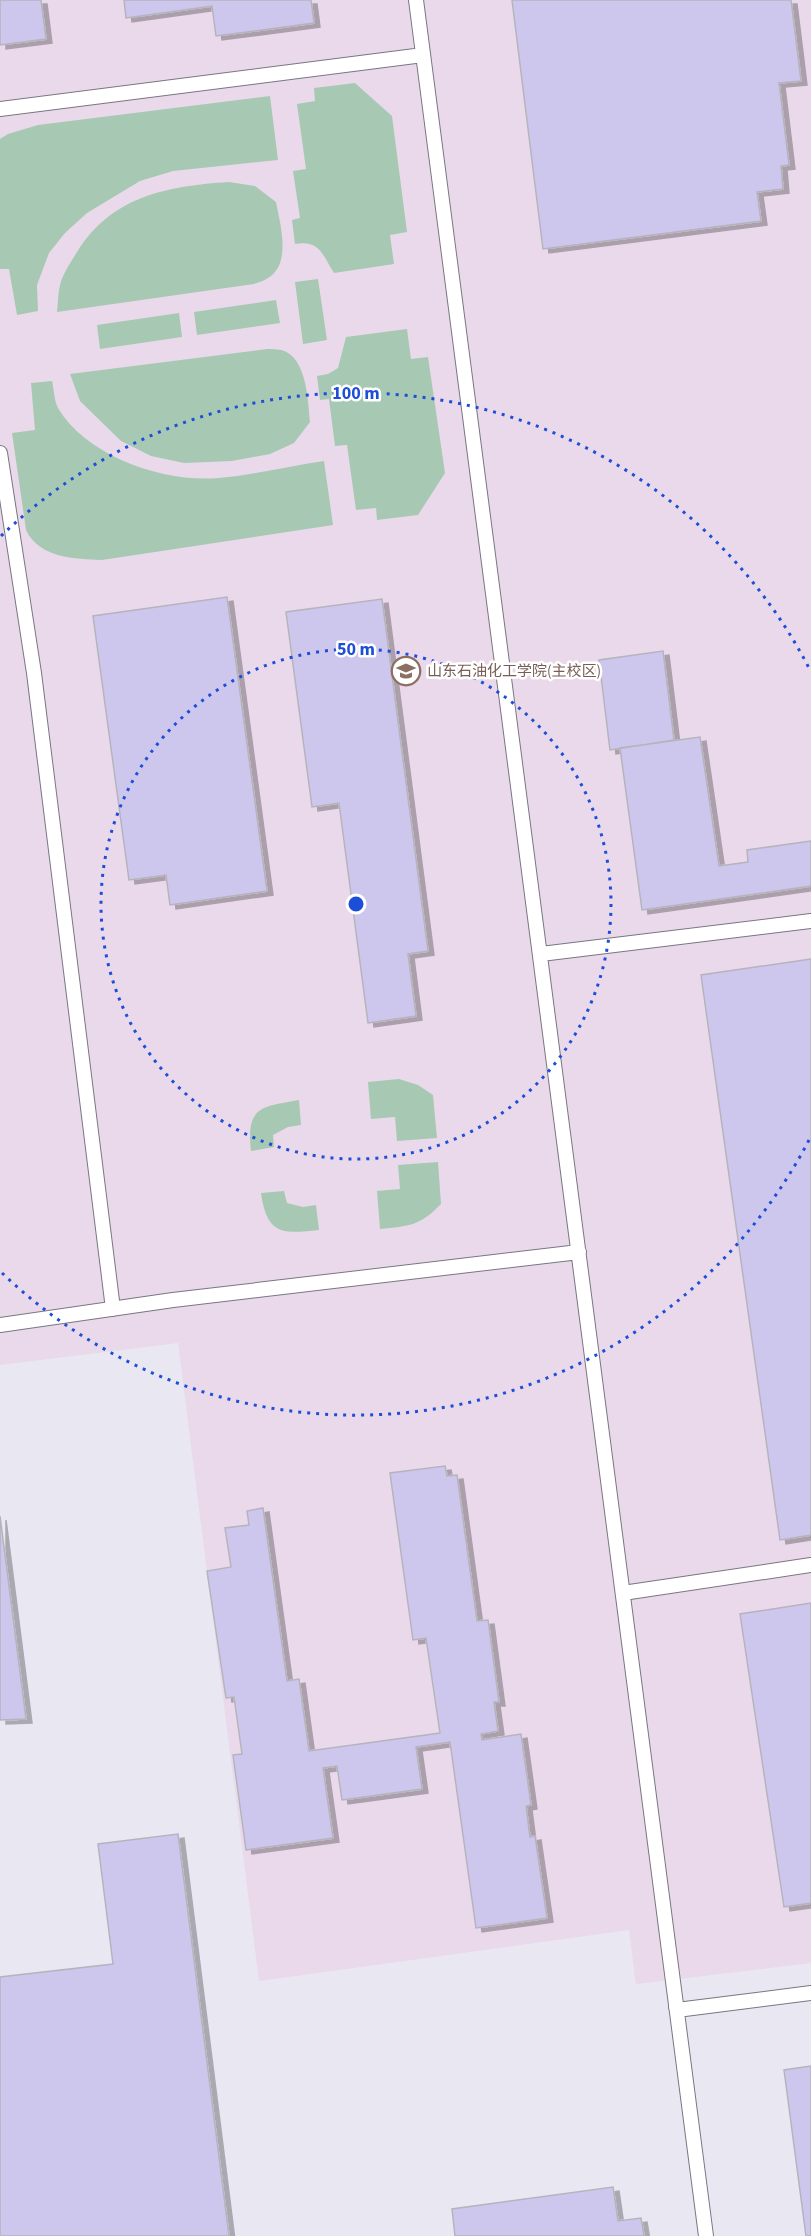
<svg xmlns="http://www.w3.org/2000/svg" width="811" height="2236" font-family="'Source Sans 3','Noto Sans SC',sans-serif">
	<style>
		.education { fill: #ead9ea }
		.green { fill: #a7c9b3 }
		.building { fill: #cec7ed; stroke: #b5b4be; stroke-width: 1.5; filter: url(#shadow) }
		.lines { fill: none; stroke-linecap: round; stroke-linejoin: round }
		.lane-casing { stroke: #787781; stroke-width: 16 }
		.lane { stroke: #fff; stroke-width: 14 }
		.ring { fill: none; stroke: #1d4ed8; stroke-width: 3; stroke-dasharray: 3 6 }
		.labels { text-anchor: middle; dominant-baseline: central; stroke-width: 5; stroke-linejoin: round; paint-order: stroke }
		.education-label { font-size: 15px; fill: #785e54; stroke: #fff; text-anchor: start }
		.centre { fill: #1d4ed8; stroke: #fff; stroke-width: 3 }
		.ring-label { font-size: 18px; text-anchor: middle; font-weight: bold; fill: #1d4ed8; stroke: #fff; stroke-width: 5; stroke-linejoin: round; paint-order: stroke }
	</style>
	<defs>
		<filter id="shadow"><feDropShadow dx="6" dy="4" stdDeviation="0" flood-color="#0004"/></filter>
	</defs>
	<rect width="100%" height="100%" fill="#e8e7f2"/>
	<path class="education" d="M0,0H811V1963L636,1984L629,1930L259,1981L178,1343L0,1365Z"/>
	<path class="green" d="M355,83L392,116L407,232L390,235L394,264L334,273C322,254 320,240 295,244L292,220L300,218L293,171L306,169L297,104L315,101L314,88Z
		M270,96L278,160L173,171L140,181L87,213L65,233L49,253L37,285L38,311L17,315L9,269H0V139L8,134L38,125Z
		M229,182L255,186L276,202C280,223 292,264 268,278C264,281 258,282 254,284L57,312C58,303 58,293 60,285C63,273 71,262 77,252C112,196 167,186 229,182Z
		M318,279L327,340L303,344L295,282Z
		M276,300L280,323L197,335L194,312Z
		M179,313L182,337L100,349L97,325Z
		M407,329L411,359L428,357L445,473L418,515L377,520L376,508L356,510L347,445L335,446L329,399L320,400L317,376L328,374L338,368L346,337Z
		M267,349C271,349 277,349 281,350C307,356 308,401 310,422L294,443L270,454L232,461L184,463L151,456L121,441L80,401L70,374Z
		M52,381C54,389 54,400 58,408C87,457 165,483 219,478C254,475 289,466 324,461L333,525L102,560C75,559 39,558 26,530L12,433L35,430L31,383Z
		M399,1079L418,1085L433,1095L437,1138L397,1141L395,1117L371,1119L368,1082Z
		M299,1100L301,1125L288,1127L273,1135L274,1147L251,1151C246,1106 261,1107 299,1100Z
		M438,1162L441,1204C420,1226 409,1226 380,1229L377,1191L400,1189L398,1165Z
		M284,1191L287,1203L303,1207L316,1205L319,1230C282,1234 267,1235 261,1193Z"/>
	<path class="building" d="M0,0H41L46,39L0,45Z
		M124,0H311L314,23L216,36L212,6L126,18Z
		M512,0H791L801,81L779,83L789,165L781,166L783,189L757,192L761,221L543,249Z
		M227,597L267,891L170,905L166,875L129,880L93,616Z
		M382,599L428,951L408,954L416,1016L368,1023L339,803L312,807L286,612Z
		M663,651L674,740L610,750L599,660Z
		M700,737L719,866L748,862L747,850L811,841V886L642,910L620,748Z
		M811,959V1535L780,1540L701,975Z
		M445,1466L447,1476L457,1475L477,1621L488,1620L499,1702H494L498,1731L481,1734L482,1740L521,1734L531,1805L526,1806L530,1837L535,1836L547,1918L476,1928L450,1742L416,1747L422,1789L342,1800L337,1766L323,1768L333,1838L246,1850L233,1755L242,1754L234,1697L226,1698L207,1571L231,1567L225,1528L249,1525L247,1511L263,1508L287,1681L299,1679L309,1751L440,1733L426,1638L413,1640L390,1473Z
		M0,1516L26,1719L0,1720Z
		M811,1603V1903L784,1907L740,1614Z
		M178,1834L229,2236H0V1977L113,1964L98,1844Z
		M811,2066V2236H806L784,2070Z
		M613,2187L618,2221L641,2218L644,2236H455L452,2209Z"/>
	<g class="lines">
		<g class="lane-casing">
			<path id="lane" d="M416,0L706,2236
				M0,109L423,55
				M0,453L34,673L113,1309
				M541,954L811,921
				M0,1325L173,1300L579,1252
				M623,1593L811,1565
				M676,2007L677,2010L811,1993"/>
		</g>
		<use href="#lane" class="lane"/>
	</g>
	<g class="ring">
		<circle cx="356" cy="904" r="255"/>
		<path d="M809 1140A511 511 0 0 1 1 1272M1 536A511 511 0 0 1 809 668"/>
	</g>
	<defs>
		<g id="university-ring" transform="scale(1.5)"><circle r="9.5" fill="#fff" stroke="#8d6e63" stroke-width="1.5"/><path d="M0-5L7-2L0 1L-7-2ZM-4 1L0 2.5L4 1V4Q0 6-4 4Z" fill="#8d6e63"/></g>
	</defs>
	<g fill-rule="evenodd">
		<use href="#university-ring" x="406" y="671"/>
	</g>
	<g class="labels">
		<g class="education-label">
			<text x="427" y="671">山东石油化工学院(主校区)</text>
		</g>
	</g>
	<circle cx="356" cy="904" r="9" class="centre"/>
	<g class="ring-label">
		<text x="356" y="399">100 m</text>
		<text x="356" y="655">50 m</text>
	</g>
</svg>
